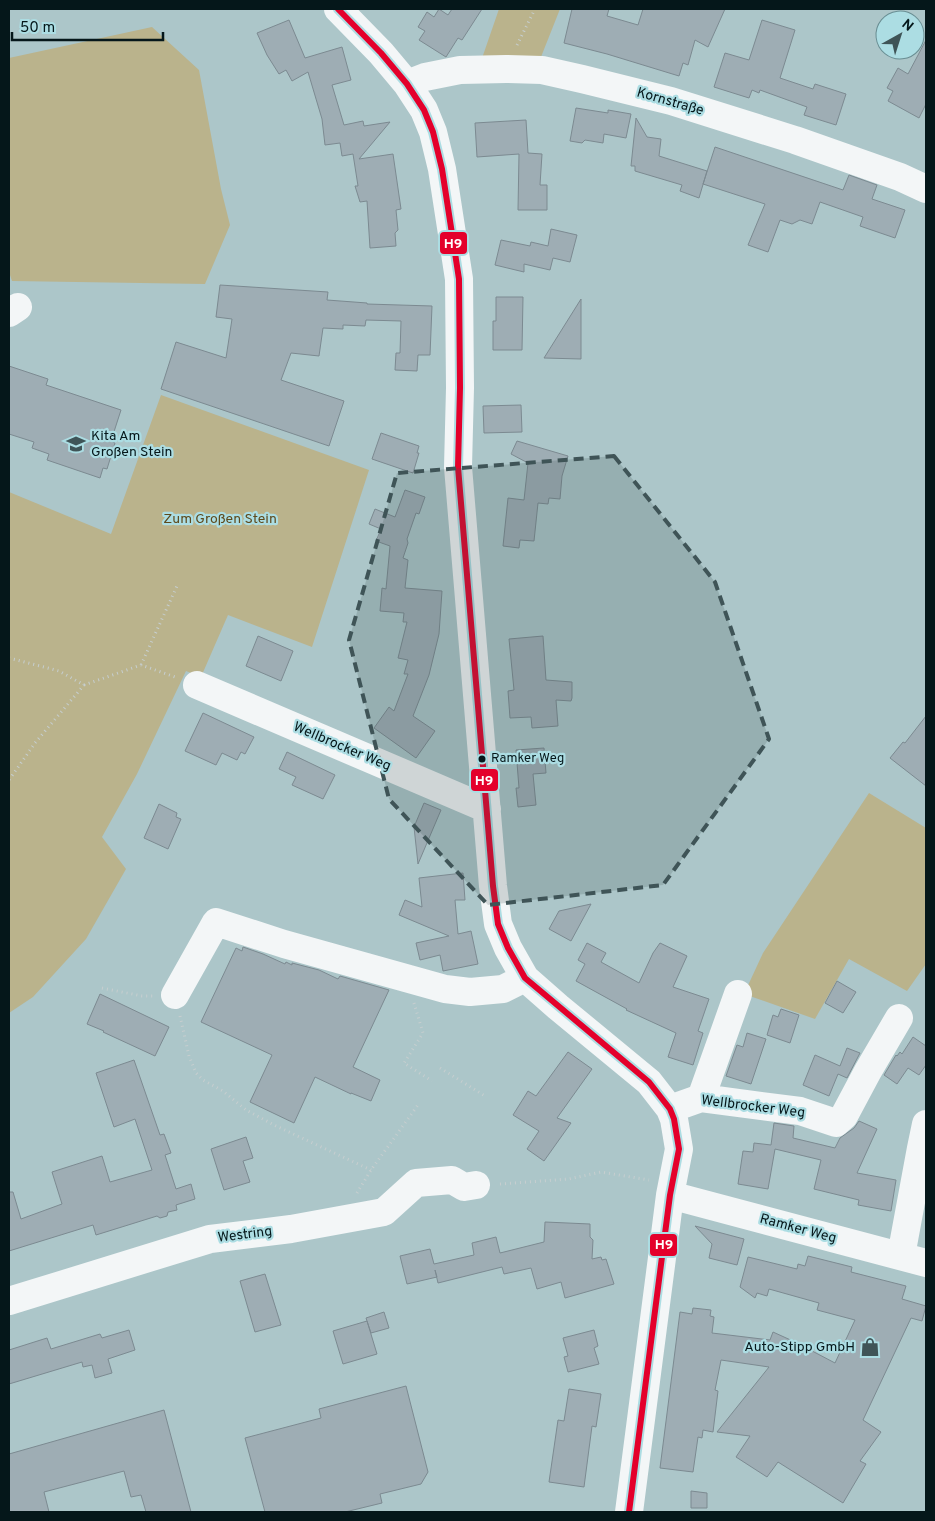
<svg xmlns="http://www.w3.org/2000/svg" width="935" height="1521" font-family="Overpass,sans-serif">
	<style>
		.green { fill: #bab38c }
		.building { fill: #9eadb4; stroke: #7c8a91 }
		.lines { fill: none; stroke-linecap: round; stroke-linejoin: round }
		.path { stroke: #c6cecf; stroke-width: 3; stroke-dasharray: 1 4; stroke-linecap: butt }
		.minor { stroke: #f3f6f7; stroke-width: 28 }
		.bus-1-casing { stroke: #acdde3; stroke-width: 10 }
		.bus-1 { stroke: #e4002b; stroke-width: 6 }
		.marked { fill: #3f5457; fill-opacity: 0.2; stroke: #3f5457; stroke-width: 4; stroke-dasharray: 10 6; stroke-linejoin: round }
		.bus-dot { fill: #05171a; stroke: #acdde3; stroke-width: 2 }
		.labels { text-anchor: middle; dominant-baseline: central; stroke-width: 4.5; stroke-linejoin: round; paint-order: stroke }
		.bus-label { font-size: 13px; fill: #05171a; stroke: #acdde3; text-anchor: start }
		.street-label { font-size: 14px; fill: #05171a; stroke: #acdde3 }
		.poi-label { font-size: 14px; fill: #05171a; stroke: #acdde3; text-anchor: start }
		.park-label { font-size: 14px; fill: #5d491c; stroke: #acdde3 }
		.line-badge { stroke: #acdde3; stroke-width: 2 }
		.badge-label { font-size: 14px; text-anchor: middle; font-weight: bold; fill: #fff }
	</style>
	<rect width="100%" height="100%" fill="#acc6c9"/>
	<path class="green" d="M499,9H560L539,62L480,64Z
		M152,27L199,70L221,189L230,225L205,284L12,281L9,272V58Z
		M161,395L369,470L312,647L228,615L201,677L186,671L137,774L102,837L126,869L86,939L33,997L9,1013V492L111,534Z
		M869,793L926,828V964L907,991L849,959L815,1019L744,994L763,953Z"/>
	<path class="building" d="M439,9L448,15L452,9H482L462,40L458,38L446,57L419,40L425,31L418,27L427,12L434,17Z
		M572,9H609L607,16L638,25L643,9H725L708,47L695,40L688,65L683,63L679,76L607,54L564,43Z
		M289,20L305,58L342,47L351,80L332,85L344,125L363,121L364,126L390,122L359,159L393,154L401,209L396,210L398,230L395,233L396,246L370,248L367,201L360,202L355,186H358L353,154L342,156L340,143L325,145L322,119L308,72L292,81L286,70L279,74L267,55L257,33Z
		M762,20L795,30L780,78L813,89L815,84L846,94L836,125L804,115L807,107L760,90L759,93L752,90L749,98L714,87L725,53L749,60Z
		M926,40V104L919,118L888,101L893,91L887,88L898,68L908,74Z
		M576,108L608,113V110L631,114L626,138L604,134L603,143L585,140L582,143L570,141Z
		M636,118L647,137L661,139L659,156L707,171L699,198L680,191L682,185L635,171V166H631Z
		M526,120L528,153L542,154L540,185H547V210H518L519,154L477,157L475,123Z
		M715,147L843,190L849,175L877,185L872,199L905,210L895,238L860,226L863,217L820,202L812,224L800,220L792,224L780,220L768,252L748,245L765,204L703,184Z
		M551,229L577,235L570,262L553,258L550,270L524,264V272L495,265L501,240L530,246L531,242L548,246Z
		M220,285L328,292L327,300L367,303V304L432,306L430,355H418L417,371L395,370L396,353H400L401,321L366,320L365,326L343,325V329L323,328L319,356L291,353L281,380L344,401L329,446L161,389L176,342L226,358L232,319L216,317Z
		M496,297H523L522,350H493V321H496Z
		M581,299V359L544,358Z
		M9,366L48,379L46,385L121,410L111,441L115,443L107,469L103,468L100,478L47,460L49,454L32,448L34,442L9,434Z
		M521,405L522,432L484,433L483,406Z
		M381,433L419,446L417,453H419L413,473L372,459Z
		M517,441L568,456L562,476L560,499L549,498L548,504L538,503L534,541L520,540L519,548L503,546L508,498L524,500L528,463L511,454Z
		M405,490L425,497L419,514L416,513L407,539L408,543L403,558L408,560L405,588L442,591L439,634L429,675L413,716L435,731L416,758L374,728L389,707L394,711L408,674H404L408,660L398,658L407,622H403L404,613L380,611L382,588L386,589L390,546L376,541L381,529L369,524L375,509L395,517Z
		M258,636L293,651L281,681L246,666Z
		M543,636L546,680L572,682V698L571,701L556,700L558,726L532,728L531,717L510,718L508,691L514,690L509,639Z
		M203,713L254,737L245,754L241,752L237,760L222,753L216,765L185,751Z
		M926,716V786L890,758L903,742L905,743Z
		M544,748L546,773L533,774L536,805L518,807L516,788H519L516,750Z
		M287,752L335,775L323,799L292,785L296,777L279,769Z
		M424,803L441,810L418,864L414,827Z
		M159,804L177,813L176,817L181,819L168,849L144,838Z
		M463,873L465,900H455L458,934L471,931L478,964L443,971L440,955L420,960L416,943L449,936L399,915L405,900L422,907L419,878Z
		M591,904L571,941L549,929L559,911Z
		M587,943L606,953L601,962L639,983L653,953L660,943L687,956L673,987L709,999L698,1031L703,1033L693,1065L668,1057L676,1033L626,1010L627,1009L576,981L585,964L578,960Z
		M243,947L263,954L285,964L286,962L292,965V963L319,970L338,979L340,976L389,990L353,1067L380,1080L371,1101L351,1093V1094L315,1077L294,1123L250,1102L272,1055L201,1022L236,948L242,951Z
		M837,981L856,992L843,1013L825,1003Z
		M100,994L169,1027L155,1056L103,1032L104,1031L87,1024Z
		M781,1009L799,1015L790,1043L767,1035L773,1015L778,1017Z
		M747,1033L766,1039L751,1084L726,1076L737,1045L743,1047Z
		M913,1037L926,1046V1065L919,1075L908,1068L897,1084L884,1075L896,1055L897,1056L900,1052L902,1054Z
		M847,1048L860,1053L847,1078L838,1074L829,1096L803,1085L815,1055L840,1066Z
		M568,1052L592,1069L557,1118L571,1123L544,1161L527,1149L539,1131L513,1115L528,1091L536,1096Z
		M134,1060L160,1135L164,1134L171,1153L165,1155L176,1189L191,1184L195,1199L176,1205L177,1210L168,1212L167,1216L160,1218L157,1216L96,1235L93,1225L9,1251V1192H13L21,1219L62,1204L52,1172L102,1156L110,1182L152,1170L135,1119L114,1127L96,1073Z
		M859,1121L877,1129L857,1173L896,1180L891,1211L858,1205L859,1200L814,1189L821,1160L775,1149L768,1189L738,1184L743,1151L753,1152L754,1143L771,1145L774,1123L794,1126L793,1138L835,1148L840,1138L854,1128Z
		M246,1137L253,1158L243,1161L250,1182L224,1190L211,1149Z
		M545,1222L590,1224V1237L593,1240L592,1259L601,1257L602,1260L606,1259L614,1284L565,1298L561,1282L537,1289L531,1268L504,1274L502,1267L438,1283L435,1270L437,1277L407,1284L400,1256L430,1249L434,1264L474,1255L472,1243L496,1237L500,1253L544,1242Z
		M695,1226L744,1239L737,1265L709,1258L712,1244Z
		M808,1256L852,1267L851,1272L906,1286L902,1299L926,1306L922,1321L911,1318L863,1420L881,1432L860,1461L866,1464L843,1503L778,1462L767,1477L736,1457L750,1436L717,1432L769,1367L721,1360L715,1390L718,1391L713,1432L703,1430L702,1438L698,1437L693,1472L660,1468L680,1312L692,1314L693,1308L711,1310L710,1316L714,1317L712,1333L770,1340L773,1332L795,1342L835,1363L855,1320L817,1310L819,1303L769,1289L767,1296L757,1293L755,1298L740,1287L748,1257L797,1269L798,1264L805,1266Z
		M265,1274L281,1325L255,1332L240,1281Z
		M384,1312L389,1328L371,1333L366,1318Z
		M367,1321L377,1354L343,1364L333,1331Z
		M129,1330L135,1350L108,1359L112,1373L95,1378L92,1365L83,1367L82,1362L9,1384V1350L47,1338L51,1349L100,1334L102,1338Z
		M594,1330L598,1346L594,1348L599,1364L568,1372L564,1357L568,1356L563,1338Z
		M406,1386L428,1472L421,1484L380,1494L382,1503L345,1512H265L245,1438L321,1418L319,1409Z
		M569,1389L601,1394L596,1427L592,1426L584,1487L549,1482L558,1420L564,1421Z
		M164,1410L191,1512H146L141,1495L131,1497L124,1471L44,1492L49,1512H9V1454Z
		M691,1491L707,1493V1508H691Z"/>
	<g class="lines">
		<path class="path" d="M517,45L535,9
			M9,658L59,671L84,685L35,743L9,780
			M141,665L177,586
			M84,685L141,665L175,677
			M102,988L142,996H153
			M414,1003L423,1033L404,1063L432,1081
			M180,1016L189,1056L196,1073L203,1080L223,1091L246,1110L276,1126L371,1170
			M440,1068L485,1096
			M500,1184L569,1179L601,1172L649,1180
			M357,1193L371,1170L418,1105"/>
		<path class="minor" d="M338,9L381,53L407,84L424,110L433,132L442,169L459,279L460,388L458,467L493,886L498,924L508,948L525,978L558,1007L649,1082L670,1109L674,1119L679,1149L670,1195L663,1250L629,1512
			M407,84L425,77L460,70L506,69L542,70L582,79L671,101L795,140L900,177L926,189
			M9,313L18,307
			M197,685L487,809
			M175,995L216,922L284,944L445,989L470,992L503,989L525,978
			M701,1098L738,994
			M670,1109L701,1098L800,1111L836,1123L844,1116L868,1071L899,1018
			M670,1195L926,1263
			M901,1256L921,1148L926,1124
			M9,1301L210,1239L291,1229L384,1212L416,1183L452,1180L464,1187L476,1185"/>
		<g class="bus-1-casing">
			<path id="bus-1" d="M338,9L381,53L407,84L424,110L433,132L442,169L459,279L460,388L458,467L493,886L498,924L508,948L525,978L649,1082L670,1109L674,1119L679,1149L670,1195L629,1512"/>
		</g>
		<use href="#bus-1" class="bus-1"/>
	</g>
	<path class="marked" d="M614,456L715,582L769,739L663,885L488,905L389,799L349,640L397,473Z"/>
	<defs>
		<g id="school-bare" transform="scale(1.5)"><path d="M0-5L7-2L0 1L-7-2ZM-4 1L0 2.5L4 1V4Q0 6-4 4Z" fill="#3f5457" stroke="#acdde3" stroke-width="2.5" paint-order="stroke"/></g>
		<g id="shop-bare" transform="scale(1.5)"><path d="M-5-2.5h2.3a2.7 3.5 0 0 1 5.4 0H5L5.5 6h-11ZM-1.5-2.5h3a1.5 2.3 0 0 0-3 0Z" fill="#3f5457" stroke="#acdde3" stroke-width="2.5" paint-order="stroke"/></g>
	</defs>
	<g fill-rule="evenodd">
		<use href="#school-bare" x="76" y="444"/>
		<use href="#shop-bare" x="870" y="1347"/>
	</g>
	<circle class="bus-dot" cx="482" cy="759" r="4.5"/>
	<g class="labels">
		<g class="bus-label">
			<text x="491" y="759">Ramker Weg</text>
		</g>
		<g class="street-label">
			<text transform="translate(670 102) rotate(16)">Kornstraße</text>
			<text transform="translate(342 747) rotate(23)">Wellbrocker Weg</text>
			<text transform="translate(753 1107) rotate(7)">Wellbrocker Weg</text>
			<text transform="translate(798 1229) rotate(15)">Ramker Weg</text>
			<text transform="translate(245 1235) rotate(-7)">Westring</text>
		</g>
		<g class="poi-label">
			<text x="91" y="436">Kita Am<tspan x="91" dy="16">Großen Stein</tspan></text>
			<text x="855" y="1347" text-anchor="end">Auto-Stipp GmbH</text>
		</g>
		<g class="park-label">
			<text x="220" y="519">Zum Großen Stein</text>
		</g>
	</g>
	<g class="line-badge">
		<rect x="439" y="231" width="29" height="24" rx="5" fill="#e4002b"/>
		<rect x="470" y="768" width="29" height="24" rx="5" fill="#e4002b"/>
		<rect x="649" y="1233" width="29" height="24" rx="5" fill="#e4002b"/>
	</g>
	<g class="badge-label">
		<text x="453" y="248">H9</text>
		<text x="484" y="785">H9</text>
		<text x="664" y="1249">H9</text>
	</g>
	<rect width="935" height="1521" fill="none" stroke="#05171a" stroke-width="20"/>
	<g transform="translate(900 35) rotate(39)"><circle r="24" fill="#acdde3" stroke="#698e93"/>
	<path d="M0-4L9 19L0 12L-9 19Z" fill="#3f5457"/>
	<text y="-8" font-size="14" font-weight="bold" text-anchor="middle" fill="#05171a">N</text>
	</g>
	<path d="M12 32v8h151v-8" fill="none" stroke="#05171a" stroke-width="2.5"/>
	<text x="20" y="32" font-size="15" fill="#05171a" stroke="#acdde3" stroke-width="4" paint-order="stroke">50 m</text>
</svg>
